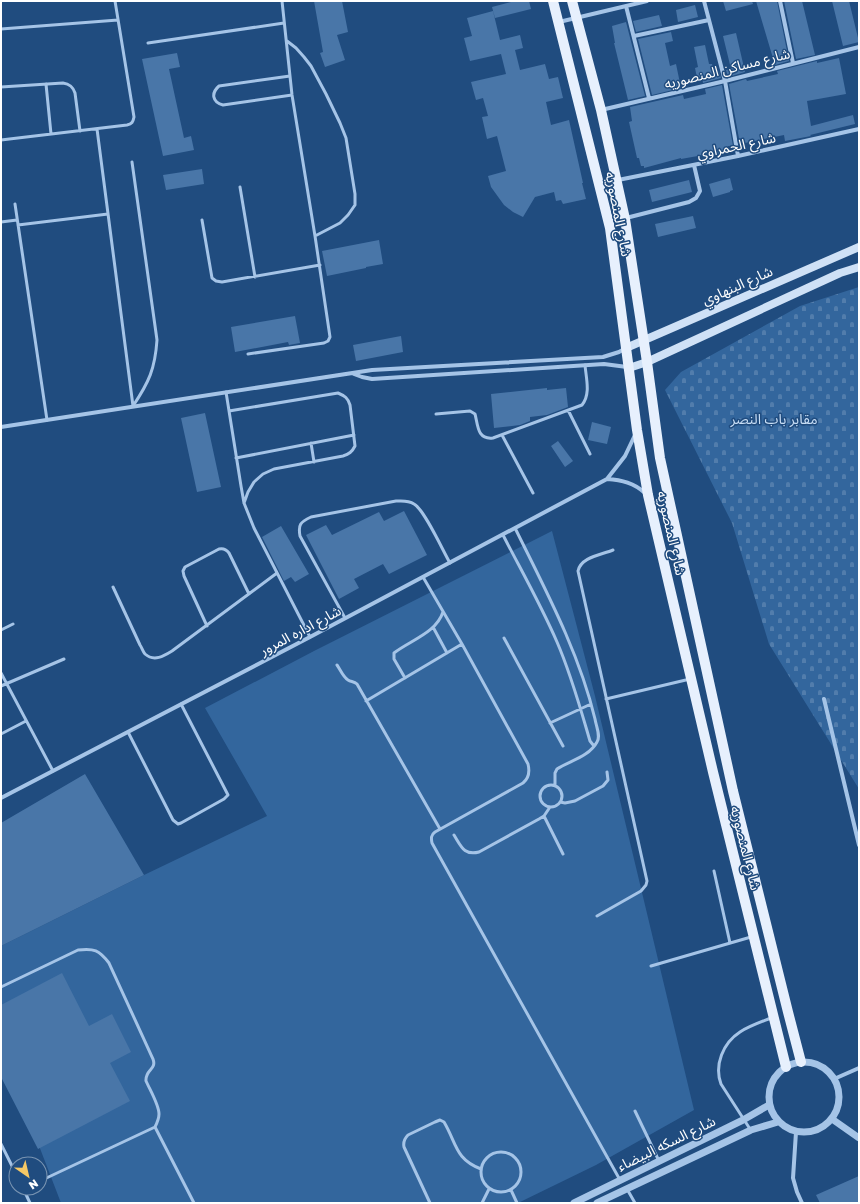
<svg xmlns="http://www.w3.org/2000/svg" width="860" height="1204" font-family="'Golos Text','Noto Sans Arabic',sans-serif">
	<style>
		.cemetery { fill: url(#cemetery-stones) }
		.park { fill: #33669d }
		.building { fill: #4976a8 }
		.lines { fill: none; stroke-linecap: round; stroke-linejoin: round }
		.service { stroke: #a5c4e7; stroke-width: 3 }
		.minor { stroke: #a5c4e7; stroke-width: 4 }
		.tertiary { stroke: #a5c4e7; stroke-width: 7 }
		.secondary { stroke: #cfe1f6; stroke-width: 8 }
		.primary { stroke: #e7f0fd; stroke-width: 10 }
		.labels { text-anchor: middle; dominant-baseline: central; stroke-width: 3; stroke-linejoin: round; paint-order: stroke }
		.street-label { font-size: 14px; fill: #fff; stroke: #204c7f }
		.park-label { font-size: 14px; fill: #c8def6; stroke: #204c7f }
	</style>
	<defs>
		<pattern id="cemetery-stones" width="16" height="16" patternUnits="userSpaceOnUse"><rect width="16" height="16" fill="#33669d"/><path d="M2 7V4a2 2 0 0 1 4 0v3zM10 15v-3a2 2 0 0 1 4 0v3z" fill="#527dac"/></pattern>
	</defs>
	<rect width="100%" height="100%" fill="#204c7f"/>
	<path class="cemetery" d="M859,287V789L769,644L732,523L665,390L681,372L800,306Z"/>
	<path class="park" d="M552,531L595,696L694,1110L596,1165L518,1203H61L1,1047V946L144,875L267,816L205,708L314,651Z"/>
	<path class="building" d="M314,1H342L348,32L337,35L345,60L325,67L320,53L323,52Z
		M515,1H529L531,9L495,18L492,7Z
		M723,1H752L753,4L726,11Z
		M756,1H777L789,61L775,65Z
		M784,1H802L815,55L796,59Z
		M832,1H849L859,42L843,46Z
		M695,5L698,17L678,22L676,10Z
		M493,11L500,40L520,35L523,48L515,50L520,70L545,64L549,79L558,77L563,98L546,102L551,125L569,120L583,183H582L586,199L563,204L561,200L556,201L554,192L535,197L523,217L513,212L504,205L491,187L488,176L506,171L497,136L487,139L482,117L488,116L483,98L476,100L471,82L506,74L501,54L470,61L464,38L472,36L467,18Z
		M659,15L662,26L636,32L633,21Z
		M626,22L645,96L628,100L614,43H615L612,26Z
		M671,32L673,41L665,43L670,66L676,64L681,88L652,95L638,39Z
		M736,33L745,72L728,77L726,70L731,69L723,36Z
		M705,45L709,64H712L714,73L719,72L721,78L703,83L702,77L697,78L695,68L698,67L694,47Z
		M177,53L180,67L169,69L184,138L191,136L194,150L163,156L142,59Z
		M839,58L846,94L807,101L811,126L853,115L855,124L810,135L811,136L785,141L784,135L740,144L729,84L746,79L747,81L778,74L777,71L817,61V63Z
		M722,85L733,146H728L729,152L709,156V154L681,159V158L644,168V166H641L639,158H637L629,122L632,121L630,107L683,95L684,99L706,94L705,89Z
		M202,169L204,184L166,190L163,175Z
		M730,178L733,190L730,191V192L713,197L709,184Z
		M689,180L692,192L652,202L649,190Z
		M693,216L696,228L658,237L655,224Z
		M379,240L383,264L366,267V268L327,276L322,251Z
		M295,316L300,343L289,345L288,342L235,352L231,327Z
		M401,336L403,352L356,361L353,345Z
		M547,388V390L566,388L568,407L547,415L530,417V421L520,425L494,428L491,394Z
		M205,413L221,487L197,492L181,418Z
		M592,422L611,427L607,444L588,440Z
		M558,441L573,461L565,467L551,446Z
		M404,511L427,555L389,574L383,564L354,579L359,588L339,599L306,535L326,525L332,535L379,512L384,521Z
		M281,526L309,574L295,582L291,577L284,581L262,537Z
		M85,774L144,875L1,946V823Z
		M62,973L89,1026L112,1014L131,1052L110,1063L130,1101L38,1149L1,1077V1005Z
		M859,1176V1203H820L816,1195Z"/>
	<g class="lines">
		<path class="service" d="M1,29L118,20
			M287,41L296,48L304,57L311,66L326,94L340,123L346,138L355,194V205L348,215L340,223L315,236
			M148,43L284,23
			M290,76L219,86C211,93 212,102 223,105L292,95
			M46,84L51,134
			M1,87L63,83C70,84 73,87 75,93L80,131
			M97,129L133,406
			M1,140L127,125C132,124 133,122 134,117L115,1
			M132,162L157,340C155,369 149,382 133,406
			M240,187L255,277
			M15,204L47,420
			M202,220L212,278L216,281L222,282L320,265
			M1,222L17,220
			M18,225L108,214
			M248,354L324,343L328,341L330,337L315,236L292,95L282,1
			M226,392L241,486L244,503L254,528L310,637
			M568,410L590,454
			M229,411L338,393C345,396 348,398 350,405L355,446C352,452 349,454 343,456L274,469L263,474L254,482L248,492L244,503
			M436,414L470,411L475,414C478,425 477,440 493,438L582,405C591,394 586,378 585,365
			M502,435L533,493
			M311,443L314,462
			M236,458L354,435
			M515,528C545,589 579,652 595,719C596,726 601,736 597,742C589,757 569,761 557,769L555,773V786
			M503,535C521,570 541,605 557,642C571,674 580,707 590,741L594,746
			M423,577L462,644L528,764C530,772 529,778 523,783L435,832C431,835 431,838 432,843L620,1180
			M113,587L140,645C142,648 143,652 145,654C154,662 164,656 172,651L277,573
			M345,618L300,536C298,525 300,522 311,517L396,501C403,501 408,500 414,504C424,509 443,551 450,563
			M207,626L184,576L183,571L185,567L219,549C223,548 226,549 229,553L249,594
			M433,627L447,653
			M1,630L13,624
			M504,638L563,746
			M337,665C340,669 343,677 348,680C351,682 354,681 357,684L440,829
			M1,673L53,771
			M405,678L394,659V653C411,640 436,633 443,612
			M1,686L64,659
			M606,699L690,679
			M366,701L462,644
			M550,723L591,704
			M128,732L173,820L178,824L181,823L224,799L228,795L181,704
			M1,734L26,721
			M540 796a11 11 0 1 1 22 0a11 11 0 1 1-22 0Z
			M560,802L565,803L575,801L603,786L608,780L607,772
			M544,816L563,854
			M454,835C461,846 464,856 479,852L539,819L544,816L550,807
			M714,871L730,943
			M597,916L641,891L646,885L647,881L578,571C581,557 601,555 613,550
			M651,966L751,937
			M1,987L78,950C94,948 99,950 109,963L153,1059C157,1070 145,1069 146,1081C150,1090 159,1105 159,1114C159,1119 157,1123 155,1127L194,1203
			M635,1111L659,1161
			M750,1129L721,1084C714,1065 723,1043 740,1032C749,1026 761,1022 771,1018
			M1,1144L16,1174
			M481 1172a20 20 0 1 1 40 0a20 20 0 1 1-40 0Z
			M40,1181L155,1127
			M23,1188L30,1203
			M627,1189L635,1203
			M511,1190L517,1203
			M430,1203L404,1147C403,1142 404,1139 408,1135L435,1122L440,1120L444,1122C457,1144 455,1159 481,1169
			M482,1203L489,1189"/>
		<path class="minor" d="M704,1L725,81L738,156
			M780,1L793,63
			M626,6L649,98
			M559,22L647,1
			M634,36L709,20
			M601,110L725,81L859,47
			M618,180L738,156L859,129
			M626,218L689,202L696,198L700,191L694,165
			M354,374L362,377L372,379L604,364L627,367
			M1,427L372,370L603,357L619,352L626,348
			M607,479C622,480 634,483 645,493
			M824,699L859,845
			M1,798L310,637L607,479L625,456L635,435
			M834,1079L859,1068
			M796,1132L793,1178L797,1192L802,1203"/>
		<path class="tertiary" d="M769 1097a35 35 0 1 1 70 0a35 35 0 1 1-70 0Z
			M832,1119L859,1138
			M574,1203L743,1120L769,1105
			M597,1203L751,1130L778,1122"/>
		<path class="secondary" d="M626,348L859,247
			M629,368L647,362L840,273L859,267"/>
		<path class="primary" d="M553,1L610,228L637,430L648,495L713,772L786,1067
			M572,1L601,110L625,219L647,362L660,458L733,791L788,1012L801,1062"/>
	</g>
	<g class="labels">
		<g class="street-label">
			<text transform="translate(727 68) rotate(-14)">شارع مساكن المنصوريه</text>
			<text transform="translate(736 145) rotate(-12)">شارع الحمراوي</text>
			<text transform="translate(619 214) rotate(79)">شارع المنصوريه</text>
			<text transform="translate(737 285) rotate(-24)">شارع البنهاوي</text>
			<text transform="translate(672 533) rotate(77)">شارع المنصوريه</text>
			<text transform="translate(300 630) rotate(-28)">شارع اداره المرور</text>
			<text transform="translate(746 848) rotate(76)">شارع المنصوريه</text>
			<text transform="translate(666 1143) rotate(-26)">شارع السكه البيضاء</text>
		</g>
		<g class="park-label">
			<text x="774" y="418">مقابر باب النصر</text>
		</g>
	</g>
	<rect width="860" height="1204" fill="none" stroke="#ffffff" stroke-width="4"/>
	<g transform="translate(28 1176) rotate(146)"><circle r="19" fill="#204c7f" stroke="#7994b2"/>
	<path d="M0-3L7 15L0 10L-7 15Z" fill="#f5c865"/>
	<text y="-6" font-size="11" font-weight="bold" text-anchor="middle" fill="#ffffff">N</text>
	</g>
</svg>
